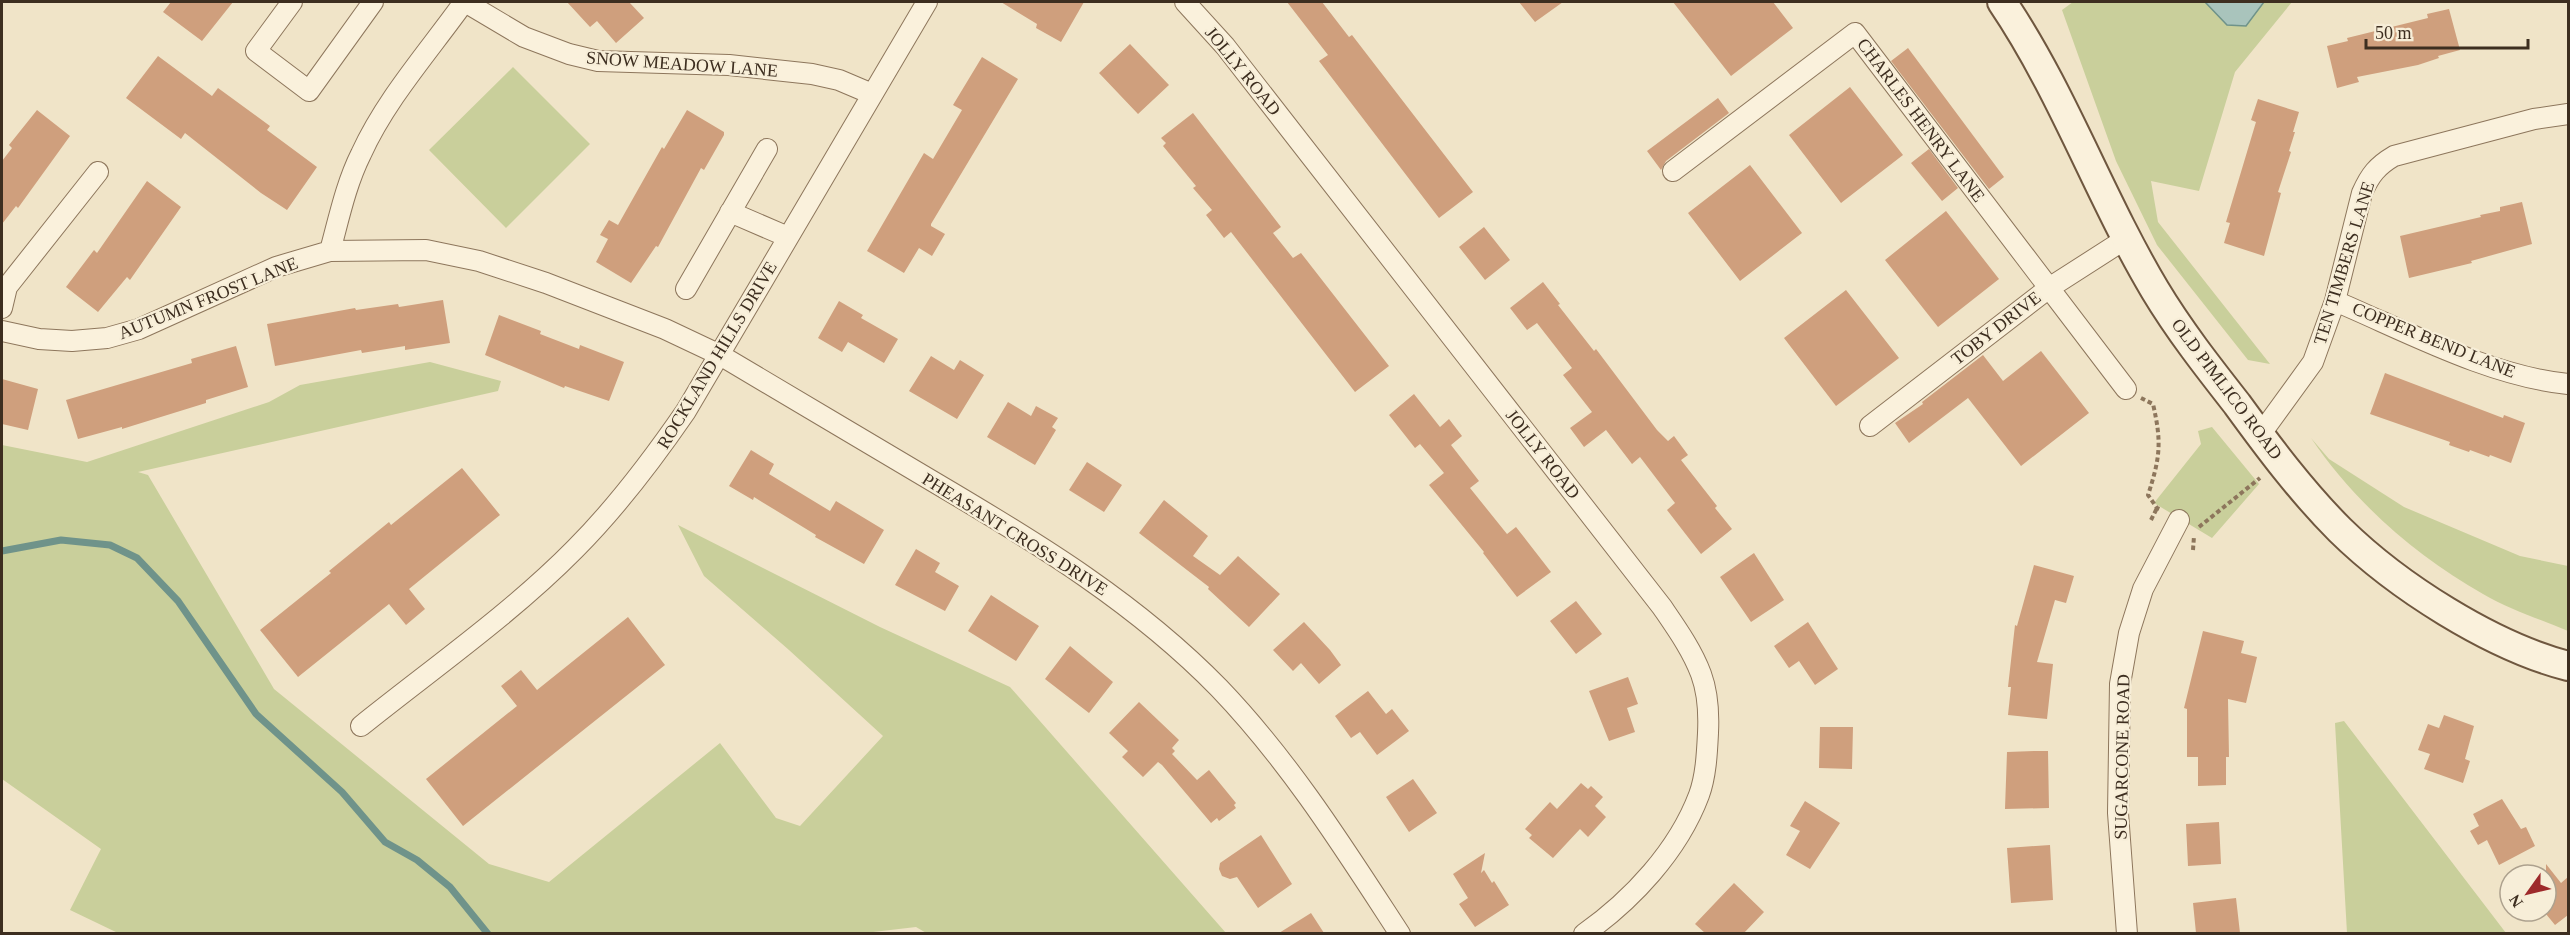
<svg xmlns="http://www.w3.org/2000/svg" width="2570" height="935" font-family="'Times New Roman',serif">
	<style>
		.green { fill: #c9cf9b }
		.water { fill: #a9c4bc; stroke: #6f938a; stroke-width: 1.5 }
		.lines { fill: none; stroke-linecap: round; stroke-linejoin: round }
		.stream { stroke: #6f938a; stroke-width: 7 }
		.building { fill: #cf9f7d }
		.street-casing { stroke: #8d765c; stroke-width: 22 }
		.secondary-casing { stroke: #6f573f; stroke-width: 32 }
		.path { stroke: #8d765c; stroke-width: 4; stroke-dasharray: 4.5 3; stroke-linecap: butt }
		.street { stroke: #faf1dc; stroke-width: 20 }
		.secondary { stroke: #faf1dc; stroke-width: 28 }
		.labels { text-anchor: middle; dominant-baseline: central; stroke-width: 4.5; stroke-linejoin: round; paint-order: stroke }
		.street-label { font-size: 18px; fill: #3d2e20; stroke: #f7eed8 }
	</style>
	<rect width="100%" height="100%" fill="#f0e4c8"/>
	<path class="green" d="M2073,2H2292L2235,72L2199,191L2151,181L2158,222L2270,364L2248,360L2157,245L2116,161L2062,10Z
		M513,67L590,144L506,228L429,150Z
		M430,362L501,381L498,391L138,472L148,475L274,689L489,864L549,882L720,743L776,818L800,826L883,736L789,650L704,576L678,525L880,627L1010,687L1226,933L928,934L916,927L856,934H120L70,910L101,849L2,779V445L87,462L269,402L300,385Z
		M2212,427L2259,484L2212,538L2154,503L2201,444L2198,431Z
		M2311,438L2329,459L2404,507L2520,556L2568,566V631C2540,619 2510,610 2483,594C2416,556 2354,502 2311,438Z
		M2344,721L2506,933H2347L2335,723Z"/>
	<path class="water" d="M2205,2H2264L2246,26L2227,25Z"/>
	<g class="lines">
		<path class="stream" d="M2,551L61,540L110,545L137,558L178,601L256,714L342,792L385,842L417,860L450,887L488,934"/>
	</g>
	<path class="building" d="M171,2H233L202,41L163,12Z
		M567,2H629L644,18L616,43L597,21L590,27Z
		M1001,2H1084L1061,42L1036,28L1037,24Z
		M1287,2H1322L1349,37L1352,35L1473,192L1439,218L1319,61L1328,55Z
		M1519,2H1563L1535,22Z
		M1673,2H1773L1793,28L1731,76Z
		M2449,9L2460,50L2438,56L2439,58L2418,65L2357,77L2359,82L2337,88L2327,46L2348,41L2347,38L2428,18L2427,14Z
		M1130,44L1169,85L1138,114L1099,73Z
		M1908,48L2004,177L1989,189L1891,61Z
		M158,56L212,96L218,88L270,126L267,130L317,167L287,210L261,193L185,133L181,139L126,98Z
		M982,57L1018,79L931,224V226L945,234L932,256L919,248L904,273L867,251L924,153L933,159L962,110L953,105Z
		M1850,87L1903,155L1841,203L1789,135Z
		M1718,98L1729,113L1666,161L1661,170L1647,151Z
		M2258,99L2299,112L2293,132H2295L2289,151L2291,152L2278,192L2281,193L2264,256L2224,243L2230,223L2226,222L2256,122L2251,120Z
		M37,110L70,136L18,208L16,206L2,224V161L12,148L9,145Z
		M687,110L724,132V135L704,170L701,168L658,247L656,246L631,283L596,262L608,239L600,235L609,220L618,225L662,147L664,149Z
		M1193,113L1281,227L1273,233L1293,258L1301,253L1389,366L1355,392L1231,232L1224,238L1206,215L1212,210L1193,188L1196,186L1163,146L1166,143L1161,138Z
		M1929,149L1958,188L1942,201L1911,163Z
		M1750,165L1802,233L1740,281L1688,213Z
		M147,181L181,207L130,280L127,277L98,312L66,287L94,250L97,253Z
		M2522,202L2532,244L2471,261L2472,263L2409,278L2400,236L2481,217L2480,215L2500,211V207Z
		M1946,211L1999,279L1938,327L1885,260Z
		M1484,227L1510,260L1485,280L1459,247Z
		M1543,282L1560,304L1558,305L1594,351L1596,349L1657,430L1668,441L1674,436L1688,455L1681,460L1717,506L1715,508L1732,529L1701,554L1667,510L1675,503L1640,457L1632,464L1606,430L1584,447L1570,428L1592,412L1563,375L1572,368L1537,323L1527,330L1510,308Z
		M1846,290L1899,358L1836,406L1784,338Z
		M443,300L450,343L405,350V346L362,353L361,350L275,366L267,324L355,308L356,310L398,304L399,307Z
		M839,301L863,315L861,318L898,339L884,363L848,342L842,352L818,338Z
		M499,315L541,331L540,334L579,349L580,345L624,362L609,401L565,386L564,388L485,355Z
		M236,346L248,387L206,400V403L122,429V427L78,439L66,400L192,363L191,359Z
		M2041,351L2089,413L2021,466L1968,398L1909,443L1895,423L1923,404L1922,402L1983,355L2003,381Z
		M931,356L954,370L960,360L984,375L957,419L909,391Z
		M2385,373L2503,418L2504,415L2525,423L2511,463L2490,455L2489,457L2470,450L2469,452L2449,445L2450,442L2370,414Z
		M2,379L38,389L28,430L2,424Z
		M1414,394L1440,427L1449,419L1462,436L1451,445L1479,481L1470,488L1507,534L1516,527L1551,572L1517,597L1483,553L1484,552L1429,485L1444,473L1420,444L1415,448L1389,415Z
		M1008,402L1031,416L1036,406L1058,418L1052,427L1056,430L1035,465L987,437Z
		M751,450L774,464L769,474L830,511L836,501L884,530L864,564L815,537L816,535L754,497L753,500L729,486Z
		M1087,462L1122,485L1104,512L1069,490Z
		M462,468L500,515L409,589L425,609L406,625L389,604L298,677L260,630L331,573L329,571L389,522L391,525Z
		M1164,500L1208,536L1193,556L1220,575L1238,556L1280,594L1249,627L1208,589L1209,587L1139,533Z
		M916,549L940,563L935,572L959,586L945,611L895,585Z
		M1754,553L1784,600L1751,622L1720,577Z
		M2034,565L2074,576L2066,603L2055,600L2037,662L2053,664L2047,719L2008,715L2011,687H2008L2015,625L2017,626Z
		M991,595L1039,626L1016,661L968,631Z
		M1576,601L1602,634L1576,654L1550,621Z
		M628,617L665,665L463,826L426,779L517,706L501,686L521,670L537,690Z
		M1304,622L1330,650L1341,665L1319,684L1301,663L1293,671L1273,650Z
		M1808,622L1838,669L1815,685L1799,661L1789,668L1774,646Z
		M2203,631L2244,641L2241,653L2257,657L2246,703L2228,699L2229,757H2226V785L2198,786V757H2187V709L2184,708Z
		M1070,646L1113,682L1089,713L1045,679Z
		M1628,677L1638,704L1627,708L1635,732L1609,741L1589,691Z
		M1368,691L1386,714L1392,709L1409,731L1377,755L1360,732L1351,738L1335,716Z
		M1139,702L1179,740L1172,748L1175,751L1172,754L1197,780L1209,770L1236,803L1234,805L1236,808L1219,821L1217,818L1211,823L1162,765L1158,762L1143,777L1122,757L1128,751L1109,733Z
		M2444,715L2474,726L2465,759L2470,761L2463,783L2424,769L2430,754L2418,750L2428,724L2439,728Z
		M1820,727H1853L1852,769L1819,768Z
		M2034,751H2048L2049,808L2005,809L2007,752Z
		M1413,779L1437,813L1409,832L1386,797Z
		M1581,783L1588,789L1591,786L1603,797L1595,806L1606,817L1588,837L1580,829L1553,858L1529,838L1532,835L1525,829L1550,802L1557,809Z
		M2502,799L2521,829L2526,827L2535,846L2499,865L2487,840L2478,845L2470,831L2479,826L2473,814Z
		M1805,801L1840,823L1810,869L1786,855L1800,831L1790,826Z
		M2219,822L2221,864L2188,866L2186,824Z
		M1261,835L1292,884L1258,908L1237,877L1230,879L1222,876L1219,869L1220,863Z
		M2050,845L2053,900L2011,903L2007,848Z
		M1485,853L1481,873L1484,870L1492,883L1494,881L1509,905L1475,927L1459,904L1468,898L1453,874Z
		M2546,864L2561,883L2568,877V915L2555,925L2546,914Z
		M1734,883L1764,912L1744,933H1705L1695,924Z
		M2236,898L2240,933H2196L2193,903Z
		M1311,913L1324,933H1279Z"/>
	<g class="lines">
		<g class="street-casing">
			<path id="street" d="M292,2L256,51L309,91L373,2
				M465,2L524,37L569,54L598,61L729,65L812,74L839,80L872,94
				M1185,2L1225,46L1662,607C1677,629 1692,650 1701,674C1708,693 1709,713 1708,733C1707,753 1706,776 1699,795C1678,851 1632,900 1584,934
				M1673,171L1855,33L2126,389
				M730,212L788,237
				M330,251C339,218 346,184 361,154C386,99 429,51 464,2
				M686,289L767,149
				M2335,301C2408,332 2489,376 2568,384
				M2,308L7,287L98,172
				M2,331L39,339L72,341L107,338L139,329L276,267L330,251L426,250L479,261L546,283L665,329L720,355C793,398 866,442 939,485C1039,544 1137,604 1219,688C1290,762 1344,848 1400,934
				M1870,426L2049,288L2127,238
				M2260,435L2313,362L2335,301L2362,193C2370,175 2377,166 2394,156L2534,119L2568,114
				M361,726C432,669 512,613 575,549C617,507 653,459 686,411L927,2
				M2127,934L2118,813L2120,684L2129,633L2143,589L2179,520"/>
		</g>
		<g class="secondary-casing">
			<path id="secondary" d="M2002,2C2063,92 2099,196 2155,290C2179,330 2208,367 2237,404C2269,448 2302,492 2340,530C2397,586 2491,646 2568,666"/>
		</g>
		<path class="path" d="M2141,398L2153,404C2162,443 2160,458 2148,495L2157,508L2162,510
			M2151,520L2157,508
			M2199,527L2260,478
			M2193,550L2194,536"/>
		<use href="#street" class="street"/>
		<use href="#secondary" class="secondary"/>
	</g>
	<g class="labels">
		<g class="street-label">
			<text transform="translate(682 64) rotate(4)">SNOW MEADOW LANE</text>
			<text transform="translate(1243 71) rotate(51)">JOLLY ROAD</text>
			<text transform="translate(1921 120) rotate(53)">CHARLES HENRY LANE</text>
			<text transform="translate(2344 263) rotate(-73)">TEN TIMBERS LANE</text>
			<text transform="translate(208 298) rotate(-22)">AUTUMN FROST LANE</text>
			<text transform="translate(1996 328) rotate(-38)">TOBY DRIVE</text>
			<text transform="translate(2434 340) rotate(22)">COPPER BEND LANE</text>
			<text transform="translate(717 355) rotate(-59)">ROCKLAND HILLS DRIVE</text>
			<text transform="translate(2227 389) rotate(53)">OLD PIMLICO ROAD</text>
			<text transform="translate(1543 454) rotate(52)">JOLLY ROAD</text>
			<text transform="translate(1015 534) rotate(32)">PHEASANT CROSS DRIVE</text>
			<text transform="translate(2122 757) rotate(-89)">SUGARCONE ROAD</text>
		</g>
	</g>
	<rect width="2570" height="935" fill="none" stroke="#3d2e20" stroke-width="6"/>
	<g transform="translate(2528 893) rotate(236)"><circle r="28" fill="#f7eed8" stroke="#ada18e" stroke-width="1.5"/>
	<path d="M0-4.5L10 22L0 15L-10 22Z" fill="#9e2a2b"/>
	<text y="-9" font-size="16" font-weight="bold" text-anchor="middle" fill="#3d2e20">N</text>
	</g>
	<path d="M2366 39v9h162v-9" fill="none" stroke="#3d2e20" stroke-width="3"/>
	<text x="2375" y="39" font-size="18" fill="#3d2e20" stroke="#f7eed8" stroke-width="4.5" paint-order="stroke">50 m</text>
</svg>
